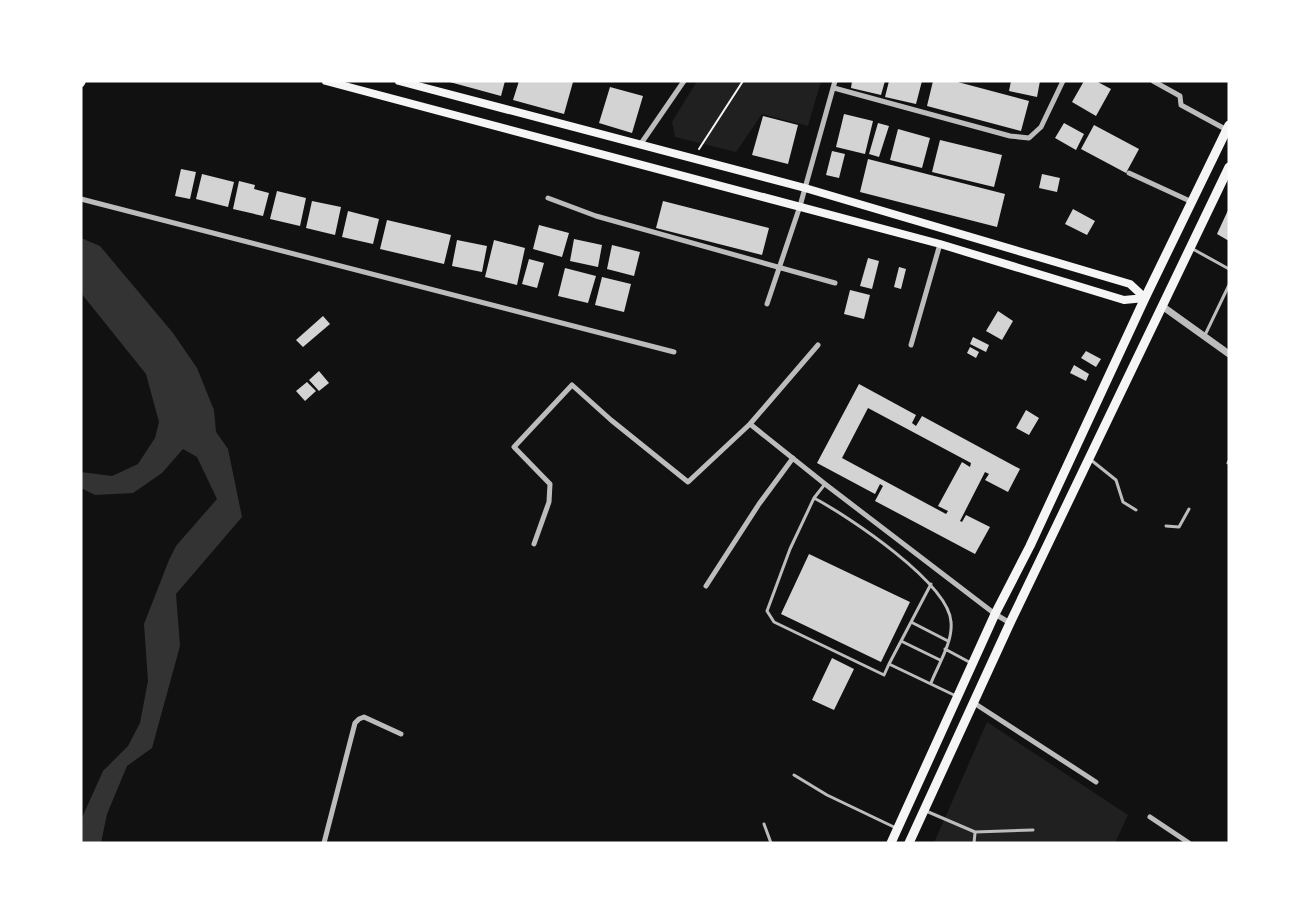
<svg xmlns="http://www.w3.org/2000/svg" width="1310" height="924" font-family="'Public Sans',sans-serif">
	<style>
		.green { fill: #202020 }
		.water { fill: #333 }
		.building { fill: #d3d3d3; fill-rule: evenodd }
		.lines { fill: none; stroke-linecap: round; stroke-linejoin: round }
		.path { stroke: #f5f5f5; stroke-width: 2 }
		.service { stroke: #bcbcbc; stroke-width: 3 }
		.minor { stroke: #bcbcbc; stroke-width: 5 }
		.tertiary { stroke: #bcbcbc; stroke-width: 7 }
		.secondary { stroke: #f5f5f5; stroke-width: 8 }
		.primary { stroke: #f5f5f5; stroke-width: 9 }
	</style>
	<rect width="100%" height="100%" fill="#111"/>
	<path class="green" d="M697,81H821L808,126L762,114L736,152L675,137L672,122Z
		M987,722L1128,815L1115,843H934Z"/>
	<path class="water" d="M81,238L100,246L173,333L197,368L214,410L216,432L228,449L242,517L176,594L180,646L152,748L127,766L107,814L101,843H81V820L103,771L128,746L140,723L148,681L144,624L169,560L176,546L217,499L197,457L183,449L162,473L133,493L95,495L81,488V472L112,476L138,464L155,438L159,422L146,374L81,293Z"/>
	<path class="building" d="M446,81H505L501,96Z
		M519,81L573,82L564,114L513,100Z
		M852,81H885L881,95L851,88Z
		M889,81H922L916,104L885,97Z
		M933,81H954L1029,101L1021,131L927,106Z
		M1011,81H1040L1037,97L1009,91Z
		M1084,81H1096L1111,89L1096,116L1072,102Z
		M610,87L643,96L632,133L599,123Z
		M844,114L873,121L865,154L836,147Z
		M763,116L798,125L788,164L752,155Z
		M878,123L889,126L879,157L869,154Z
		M1064,123L1084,134L1076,150L1055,138Z
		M1094,125L1139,149L1126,173L1081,149Z
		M898,129L930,138L922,168L890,160Z
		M940,140L1002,155L994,187L932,172Z
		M832,151L845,154L839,178L826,175Z
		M868,159L1005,194L997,227L860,192Z
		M181,169L196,172L190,199L175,196Z
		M202,174L234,182L228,207L196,199Z
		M1042,174L1060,178L1057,192L1039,188Z
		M239,181L255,185L254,189L269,193L263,216L233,209Z
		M277,191L306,198L300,226L270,219Z
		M312,201L341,207L335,235L306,228Z
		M663,201L769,228L762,255L656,228Z
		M1229,208V241L1217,234Z
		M1073,209L1095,221L1087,235L1065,224Z
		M348,211L379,219L373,244L342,237Z
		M387,220L451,235L444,264L380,249Z
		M539,225L569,233L562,257L533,249Z
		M574,239L602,245L598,267L570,261Z
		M457,240L487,246L482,272L452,266Z
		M494,240L525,248L517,285L485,277Z
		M612,245L640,252L634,276L607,269Z
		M868,258L879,261L872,289L860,286Z
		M529,259L544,263L537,288L522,284Z
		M899,267L906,269L901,289L894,287Z
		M565,268L596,276L588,303L558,296Z
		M602,277L631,284L624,312L595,305Z
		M850,290L870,295L864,319L844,314Z
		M998,311L1013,321L1002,340L986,331Z
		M323,316L330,324L303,347L296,340Z
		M973,337L989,345L986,352L970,344Z
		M970,347L979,352L976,358L967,353Z
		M1086,351L1101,359L1096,367L1081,358Z
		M1074,365L1089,374L1086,381L1070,373Z
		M319,371L329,383L319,391L309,380Z
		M307,382L316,391L305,401L296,391Z
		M859,384L916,415L912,423L916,426L922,416L1020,469L1008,492L985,480L989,474L985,472L960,521L962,522L966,515L990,527L975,554L875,501L883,486L880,484L875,494L817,463ZM868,408L971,463L970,467L962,462L938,506L948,511L946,514L842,458Z
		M1026,410L1039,418L1029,435L1016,428Z
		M809,554L910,602L881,662L781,614Z
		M832,658L854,669L834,710L812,700Z"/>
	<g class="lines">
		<path class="path" d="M699,149L743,81"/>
		<path class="service" d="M1191,248L1229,269
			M1205,335L1229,285
			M1091,460L1116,480L1123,502L1136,510
			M1228,463L1229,461
			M814,498L825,484
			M1166,526L1179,527L1189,509
			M911,622L948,641
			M901,641L940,660
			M945,649L971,663
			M889,664L931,584
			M931,683C938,665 953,642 951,622C949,583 848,516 814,498L790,549L767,611L774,622L884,675L889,664L956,696
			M794,775L827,795L896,828
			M926,811L975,832L1033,830
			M764,824L771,843
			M974,843L975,833"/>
		<path class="minor" d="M1153,81L1180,96L1181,105L1227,130
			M834,88L1010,136L1029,138L1041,127L1063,81
			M640,145L684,81
			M1129,173L1192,202
			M548,198L596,216L835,283
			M81,199L674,352
			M767,304L800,206L835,81
			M911,345L940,244
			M750,424L825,484L995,614L1010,623
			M534,544L549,502L550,484L514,447L572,385L611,420L688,482L750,424L818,345
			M706,586L759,504L793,458
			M974,703L1096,782
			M1150,817L1189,843
			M324,843L355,723L359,719L364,717L401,734"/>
		<path class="tertiary" d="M1162,306L1229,354"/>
		<path class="secondary" d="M326,81L940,244L1124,300L1145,298
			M399,81L805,188L1130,284L1145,298
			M81,83L82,81"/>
		<path class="primary" d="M891,843L995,614L1030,546L1145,298L1229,125
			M909,843L1010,623L1229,167"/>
	</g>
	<rect width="1310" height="924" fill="none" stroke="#ffffff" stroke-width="165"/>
</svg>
